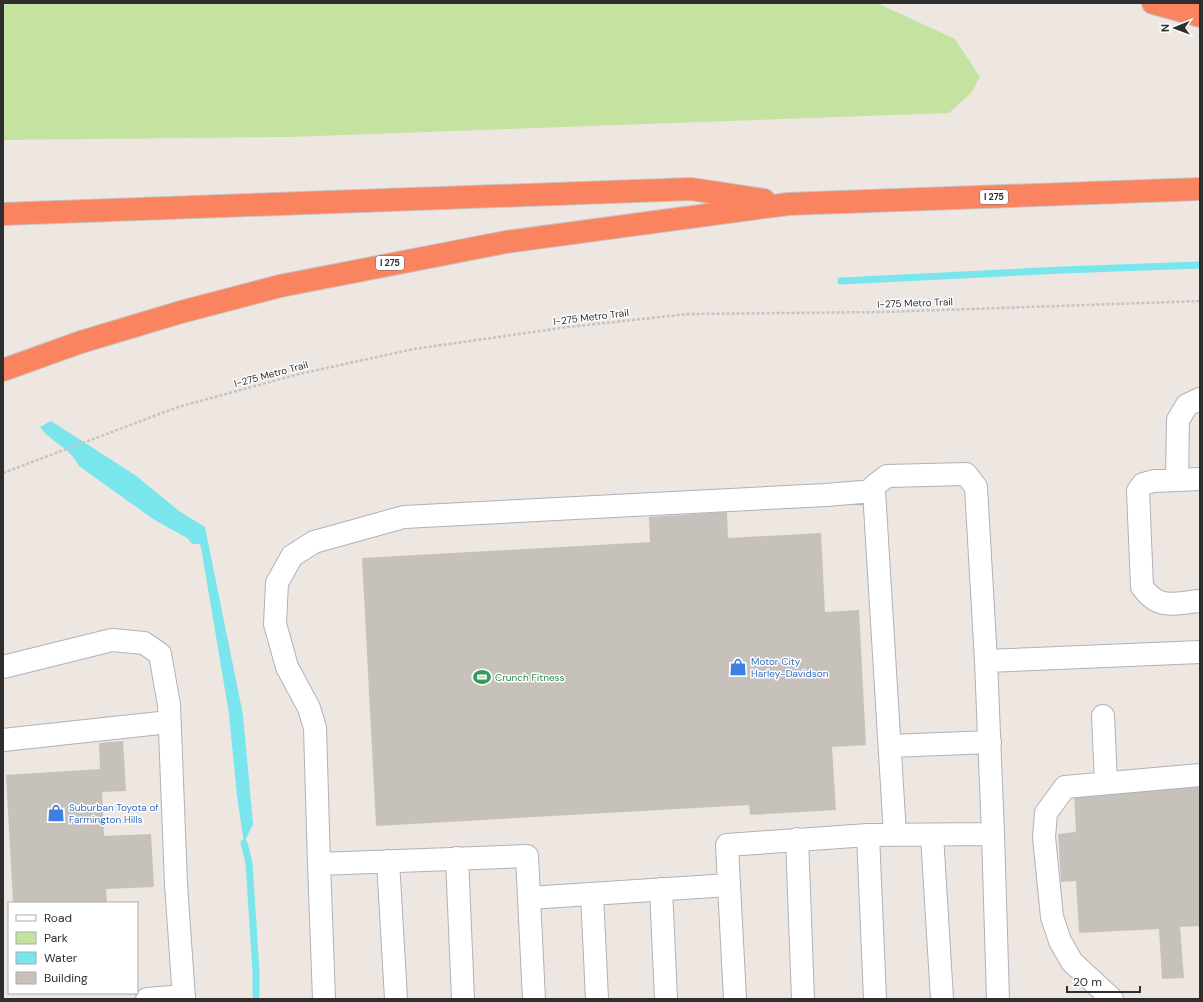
<svg xmlns="http://www.w3.org/2000/svg" width="1203" height="1002" font-family="'DM Sans',sans-serif">
	<style>
		.green { fill: #c5e3a0 }
		.water { fill: #78e6ec }
		.lines { fill: none; stroke-linecap: round; stroke-linejoin: round }
		.stream { stroke: #78e6ec; stroke-width: 7 }
		.building { fill: #c7c1bc }
		.minor-casing { stroke: #aeb2b9; stroke-width: 24 }
		.highway-casing { stroke: #c4c4c4; stroke-width: 24 }
		.path { stroke: #c4c4c4; stroke-width: 2.5; stroke-dasharray: 3 2; stroke-linecap: butt }
		.minor { stroke: #fff; stroke-width: 22 }
		.highway { stroke: #fa8360; stroke-width: 22 }
		.labels { text-anchor: middle; dominant-baseline: central; stroke-width: 3; stroke-linejoin: round; paint-order: stroke }
		.shield { fill: #fff; stroke: #6d6d6d; stroke-width: 1 }
		.shield-label { font-size: 9px; font-weight: bold; fill: #2e2e2e }
		.street-label { font-size: 10px; fill: #2e2e2e; stroke: #fff }
		.shop-label { font-size: 10px; fill: #366cbe; stroke: #fff; text-anchor: start }
		.leisure-label { font-size: 10px; fill: #27864d; stroke: #fff; text-anchor: start }
	</style>
	<rect width="100%" height="100%" fill="#eee6e1"/>
	<path class="green" d="M3,3H877L955,39L980,77L971,93L949,113L289,137L3,140Z"/>
	<path class="water" d="M51,421L135,475L179,511L205,527L243,715L253,824L244,843L237,796L229,714L201,547L199,544H192L187,538L153,519L79,466C68,445 52,444 40,427Z"/>
	<g class="lines">
		<path class="stream" d="M841,281L1063,270L1200,265
			M244,843L249,863L256,972V996"/>
	</g>
	<path class="building" d="M727,512L728,538L821,533L825,612L859,610L866,745L832,747L836,810L750,815L749,805L376,826L362,558L650,542L649,517Z
		M123,741L126,791L102,792L104,836L151,834L154,887L106,889L107,903H13L6,775L100,769L99,743Z
		M1200,787V926L1180,927L1184,978L1162,979L1159,929L1079,933L1076,881L1061,882L1058,834L1076,832L1074,794Z"/>
	<g class="lines">
		<g class="minor-casing">
			<path id="minor" d="M1200,479L1154,481L1143,484L1138,491L1142,587C1160,611 1173,603 1200,601
				M1177,480L1178,420L1187,405L1200,399
				M986,661L993,834
				M3,667L112,640L144,643L160,654L169,705L176,884L184,999
				M1103,716L1106,782
				M3,740L169,722
				M891,746L990,742
				M868,835L875,999
				M895,835L874,491V486L887,476L966,474L976,487L986,661L1200,652
				M932,835L942,999
				M797,839L803,999
				M457,858L463,999
				M388,861L396,999
				M319,864L315,728L309,708L287,667L275,624L277,583L292,556L314,542L404,517L826,495L874,491
				M729,885L735,999
				M661,889L666,999
				M592,894L597,999
				M529,898L534,999
				M147,999L184,996
				M324,999L319,864L527,856L529,898L729,885L727,845L868,835L993,834L998,999
				M1112,999L1072,962L1060,941L1052,917L1044,837L1046,813L1065,787L1200,775"/>
		</g>
		<g class="highway-casing">
			<path id="highway" d="M1153,3L1200,16
				M3,214L691,189L764,200
				M3,370L81,342L181,312L280,286L506,242L788,204L1200,189"/>
		</g>
		<path class="path" d="M3,473L178,407L299,374L414,349L568,327L688,314L885,312L1200,301"/>
		<use href="#minor" class="minor"/>
		<use href="#highway" class="highway"/>
	</g>
	<defs>
		<g id="shop-bare" transform="scale(1.38)"><path d="M-5-2.5h2.3a2.7 3.5 0 0 1 5.4 0H5L5.5 6h-11ZM-1.5-2.5h3a1.5 2.3 0 0 0-3 0Z" fill="#3f7fe0" stroke="#fff" stroke-width="2.5" paint-order="stroke"/></g>
		<g id="stadium-bare" transform="scale(1.38)"><path d="M0-5a6.5 5 0 1 0 0 10a6.5 5 0 1 0 0-10ZM-3.5-1.8h7v3.6h-7Z" fill="#2e9e5b" stroke="#fff" stroke-width="2.5" paint-order="stroke"/></g>
	</defs>
	<g fill-rule="evenodd">
		<use href="#shop-bare" x="738" y="667"/>
		<use href="#stadium-bare" x="482" y="677"/>
		<use href="#shop-bare" x="56" y="813"/>
	</g>
	<g class="labels">
		<g class="shield">
			<rect x="980" y="190" width="28" height="14" rx="3"/>
			<rect x="376" y="256" width="28" height="14" rx="3"/>
		</g>
		<g class="shield-label">
			<text x="994" y="197">I 275</text>
			<text x="390" y="263">I 275</text>
		</g>
		<g class="street-label">
			<text transform="translate(915 303) rotate(-2)">I-275 Metro Trail</text>
			<text transform="translate(591 317) rotate(-7)">I-275 Metro Trail</text>
			<text transform="translate(271 374) rotate(-15)">I-275 Metro Trail</text>
		</g>
		<g class="shop-label">
			<text x="751" y="661">Motor City<tspan x="751" dy="12">Harley-Davidson</tspan></text>
			<text x="69" y="807">Suburban Toyota of<tspan x="69" dy="12">Farmington Hills</tspan></text>
		</g>
		<g class="leisure-label">
			<text x="495" y="677">Crunch Fitness</text>
		</g>
	</g>
	<rect width="1203" height="1002" fill="none" stroke="#2e2e2e" stroke-width="8"/>
	<rect x="8" y="902" width="130" height="92" fill="#ffffff" stroke="#ababab"/>
	<rect x="16" y="915" width="20" height="6" fill="#ffffff" stroke="#ababab"/>
	<text x="44" y="922" font-size="12" fill="#2e2e2e">Road</text>
	<rect x="16" y="932" width="20" height="12" fill="#c5e3a0" stroke="#ababab"/>
	<text x="44" y="942" font-size="12" fill="#2e2e2e">Park</text>
	<rect x="16" y="952" width="20" height="12" fill="#78e6ec" stroke="#ababab"/>
	<text x="44" y="962" font-size="12" fill="#2e2e2e">Water</text>
	<rect x="16" y="972" width="20" height="12" fill="#c7c1bc" stroke="#ababab"/>
	<text x="44" y="982" font-size="12" fill="#2e2e2e">Building</text>
	<g transform="translate(1175 28) rotate(269)" stroke="#ffffff" stroke-width="3" paint-order="stroke">
	<path d="M0-3L7 15L0 10L-7 15Z" fill="#2e2e2e"/>
	<text y="-6" font-size="11" font-weight="bold" text-anchor="middle" fill="#2e2e2e">N</text>
	</g>
	<path d="M1067 986v6h73v-6" fill="none" stroke="#2e2e2e" stroke-width="2"/>
	<text x="1073" y="986" font-size="12" fill="#2e2e2e" stroke="#ffffff" stroke-width="3" paint-order="stroke">20 m</text>
</svg>
